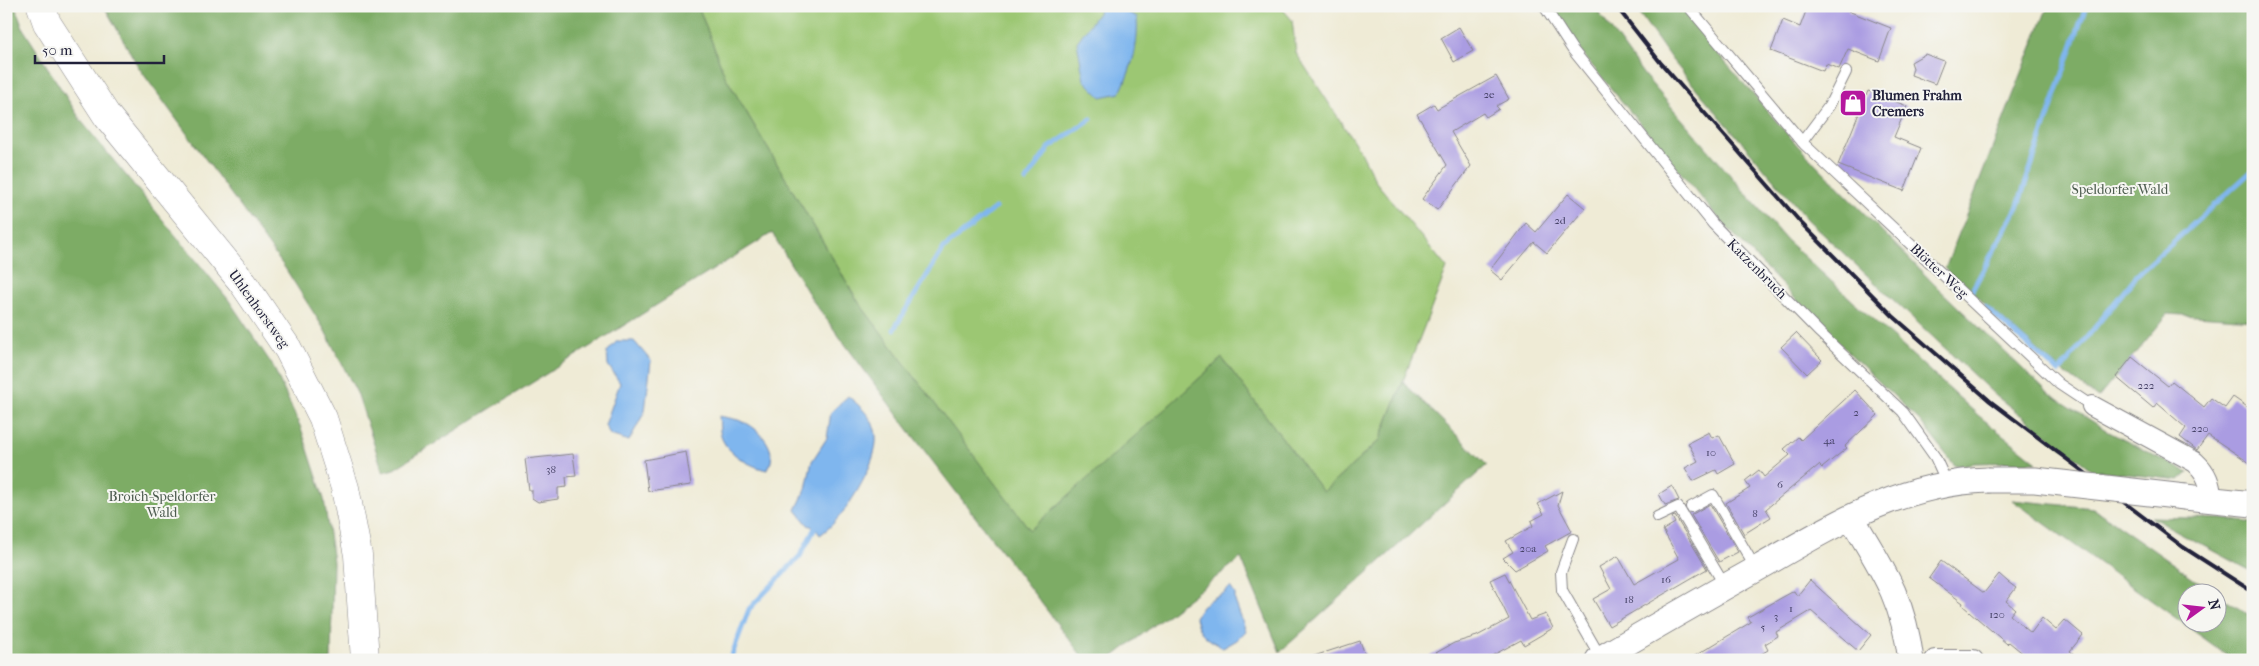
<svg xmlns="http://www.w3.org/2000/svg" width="2259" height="666" font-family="'IM FELL French Canon',serif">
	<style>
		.green { fill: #9cc773; stroke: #5f7457 }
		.forest { fill: #7dac65; stroke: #506750 }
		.water { fill: #7fb6ee; stroke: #506c94 }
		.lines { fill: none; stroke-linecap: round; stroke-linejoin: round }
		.stream { stroke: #7fb6ee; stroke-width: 5 }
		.building { fill: #aa9ce2 }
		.service-casing { stroke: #888688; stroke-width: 12 }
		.minor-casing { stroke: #888688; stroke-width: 22 }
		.tertiary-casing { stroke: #888688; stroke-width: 27 }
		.secondary-casing { stroke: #888688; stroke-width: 29 }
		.service { stroke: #fff; stroke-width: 10 }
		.minor { stroke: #fff; stroke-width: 20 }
		.tertiary { stroke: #fff; stroke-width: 25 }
		.secondary { stroke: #fff; stroke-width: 28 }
		.rail { stroke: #22223b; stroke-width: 4 }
		.tertiary-bridge-casing { stroke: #888688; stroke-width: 27; stroke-linecap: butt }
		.tertiary-bridge { stroke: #fff; stroke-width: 25 }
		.labels { text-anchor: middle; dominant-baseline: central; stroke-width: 4; stroke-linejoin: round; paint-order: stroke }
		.number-label { font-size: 11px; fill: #444065 }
		.poi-label { font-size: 14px; font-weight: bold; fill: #22223b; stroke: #f6f6f2; text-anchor: start }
		.park-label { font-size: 14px; fill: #4d5c4f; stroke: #f6f6f2 }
		.street-label { font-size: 14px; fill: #22223b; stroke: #f6f6f2 }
	</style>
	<rect width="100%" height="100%" fill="#f6f6f2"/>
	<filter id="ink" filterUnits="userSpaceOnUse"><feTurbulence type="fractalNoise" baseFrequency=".02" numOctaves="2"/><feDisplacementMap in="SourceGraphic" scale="10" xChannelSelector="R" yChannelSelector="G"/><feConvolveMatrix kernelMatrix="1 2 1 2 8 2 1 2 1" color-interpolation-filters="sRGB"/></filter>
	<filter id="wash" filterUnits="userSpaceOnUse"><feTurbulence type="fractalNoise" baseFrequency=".0096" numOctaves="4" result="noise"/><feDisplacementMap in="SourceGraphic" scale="20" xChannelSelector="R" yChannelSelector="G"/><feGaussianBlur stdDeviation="1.12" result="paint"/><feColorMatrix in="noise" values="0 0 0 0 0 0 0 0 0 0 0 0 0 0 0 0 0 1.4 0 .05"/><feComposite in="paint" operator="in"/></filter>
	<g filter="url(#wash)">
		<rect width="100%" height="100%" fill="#efebd6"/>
		<path class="green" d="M698,6H1280L1292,20L1296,53L1362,154L1376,182L1447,268L1380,440L1323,492L1222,358L1030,531L859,303L725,76Z"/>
		<path class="forest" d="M6,6H15L24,30L82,122L228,299L273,366L301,428L324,499L333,562L331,660H6Z
			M104,6H698L725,76L859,303L1030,530L1222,358L1323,492L1380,440L1403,382L1487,465L1280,652L1241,558L1109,660H1085L907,428L813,301L772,233L394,469L383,472L358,395L324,329L285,268L139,68Z
			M1550,6H1594L1644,75L1786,240L1979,416L2037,462L1974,463L1955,466L1920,421L1823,328L1719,219L1575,45Z
			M1634,6H1681L1719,55L1798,146L1939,289L2047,392L2109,432L2188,473L2180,480L2092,470L1996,396L1808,220L1672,60Z
			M2048,6H2253V320L2168,314L2098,398L2058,368L1945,269Z
			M2012,500L2093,508L2215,593L2186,594V624H2216L2217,595L2253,617V660H2234Z
			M2151,517L2224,519L2253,523V572Z"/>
		<path class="water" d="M1103,6L1119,8L1137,17C1139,45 1132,68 1120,93L1101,97L1084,80L1077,42Z
			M617,341H634L651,361L645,411L629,441L610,435L605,425L620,383L608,365L607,352Z
			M848,396C860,406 875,419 876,436C879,463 843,520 820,535L815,528L808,525L796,510L806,489L812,461L827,438L831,412Z
			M719,416C728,418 738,419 746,423C762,431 780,453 767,470C751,467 726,453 721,436C719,430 720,422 719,416Z
			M1230,587L1235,594V601L1246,631L1237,640L1223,648C1209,639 1198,635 1195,617C1200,610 1204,602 1213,598C1221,594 1224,595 1230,587Z"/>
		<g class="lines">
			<path class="stream" d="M1026,181L1049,148L1091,119
				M1970,294L2017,208L2086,6
				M1985,307L2059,372L2137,275L2253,170
				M894,329L944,248L995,208
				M730,660L749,609L800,556L815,528"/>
		</g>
		<g id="blocks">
			<path class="building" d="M1808,6H1850L1848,11L1891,28L1879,61L1848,49L1839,69L1826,64L1823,71L1771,51L1783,20L1800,27Z
				M1459,27L1473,51L1454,62L1441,38Z
				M1925,54L1944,61L1935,84L1911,75L1913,68L1911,62Z
				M1496,76L1509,99L1496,106L1499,109L1486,117L1483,113L1451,132L1471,166L1437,210L1422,199L1447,165L1417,114L1434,104L1437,109Z
				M1868,91L1907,106L1894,137L1921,148L1904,191L1838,165Z
				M1568,194L1585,208L1547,253L1534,242L1502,280L1490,270L1526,223L1536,232Z
				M1796,333L1822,360L1807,374L1781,347Z
				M2132,357L2168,386L2172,381L2204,407L2211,398L2225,408L2233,397L2253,411V465L2208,435L2197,450L2180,437L2186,428L2157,403L2153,408L2116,377Z
				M1855,390L1878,415L1845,446L1847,448L1822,468L1819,465L1766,509L1771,517L1744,534L1726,503L1750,488L1745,481L1759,470L1764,477L1790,455L1784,449L1798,437L1801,440Z
				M1709,432L1712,438L1719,435L1735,464L1718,474L1716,470L1693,481L1685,468L1698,461L1688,443Z
				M686,452L691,485L648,491L644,460Z
				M573,454L576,476L566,477L567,487L558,488V499L538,502L532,498V490H529L525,459Z
				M1672,486L1679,500L1665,505L1659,494Z
				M1562,491L1558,505L1572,531L1545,546L1548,551L1515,570L1503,558L1513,552L1506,541L1533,526L1531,521L1544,514L1538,504Z
				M1710,504L1738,552L1719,562L1691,515Z
				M1675,516L1707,569L1609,626L1593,599L1611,589L1599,567L1618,556L1634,584L1679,559L1663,530L1675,523L1672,517Z
				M1941,561L1984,593L1999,574L2008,582L2016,588L2006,601L2015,609L2010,615L2031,633L2042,618L2056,630L2065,620L2083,635L2070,651L2081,660H2031L2009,642L2007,644L1962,605L1963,603L1929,578Z
				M1505,573L1530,620L1546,614L1553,628L1524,645L1521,640L1484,660H1423L1454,643L1477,636L1509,619L1490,580Z
				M1810,580L1871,635L1858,651L1811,611L1776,632L1778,636L1765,644L1768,650L1751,660H1688L1751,622L1748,617L1783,597L1794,591L1797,596Z
				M1360,641L1367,660H1312L1311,657Z"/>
		</g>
	</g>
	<g filter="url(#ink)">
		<use href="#blocks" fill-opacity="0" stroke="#888688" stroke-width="1"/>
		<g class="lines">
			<g class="service-casing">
				<path id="service" d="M1544,6L1572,49L1713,224L1820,333L1903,412L1935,457L1947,483
					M1688,6L1804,144L2059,384L2092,406
					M1802,142L1829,106L1846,72
					M1691,507L1713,495L1756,569
					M1657,517L1678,507L1725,586
					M1573,539L1561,572L1562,590L1601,658"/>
			</g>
			<g class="minor-casing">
				<path id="minor" d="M2092,406L2195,462C2207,473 2210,483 2212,500
					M1935,660H1973"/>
			</g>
			<g class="tertiary-casing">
				<path id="tertiary" d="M2185,497L2253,504
					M1851,517C1882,569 1903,597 1911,660
					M1598,660C1649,630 1701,600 1753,571C1829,528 1898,483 1988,480"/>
			</g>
			<g class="secondary-casing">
				<path id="secondary" d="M41,6L47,23L107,116L243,283L288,349L323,418L345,488L358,555L365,660"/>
			</g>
			<use href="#service" class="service"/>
			<use href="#minor" class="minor"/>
			<use href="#tertiary" class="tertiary"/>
			<use href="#secondary" class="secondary"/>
			<path class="rail" d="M1616,6L1660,62L1802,224L1893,316L1990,401L2183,547L2253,592"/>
			<g class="tertiary-bridge-casing">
				<path id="tertiary-bridge" d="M1988,480H2035L2185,497"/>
			</g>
			<use href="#tertiary-bridge" class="tertiary-bridge"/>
		</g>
	</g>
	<defs>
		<g id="shop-square" transform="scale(1.4375)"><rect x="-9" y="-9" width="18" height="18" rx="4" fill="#b5179e" stroke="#f6f6f2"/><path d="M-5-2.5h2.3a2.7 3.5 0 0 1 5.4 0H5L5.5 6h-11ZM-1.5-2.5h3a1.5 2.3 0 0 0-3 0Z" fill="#fff"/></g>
	</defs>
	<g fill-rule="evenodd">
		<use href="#shop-square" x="1853" y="103"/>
	</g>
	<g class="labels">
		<g class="number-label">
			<text x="1489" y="94">2e</text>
			<text x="1560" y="220">2d</text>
			<text x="2146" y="385">222</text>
			<text x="1856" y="412">2</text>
			<text x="2200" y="428">220</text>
			<text x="1829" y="440">4a</text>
			<text x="1711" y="452">10</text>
			<text x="551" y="469">38</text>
			<text x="1780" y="484">6</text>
			<text x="1755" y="513">8</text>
			<text x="1528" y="548">20a</text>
			<text x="1666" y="579">16</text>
			<text x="1629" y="599">18</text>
			<text x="1791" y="608">1</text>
			<text x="1997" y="614">120</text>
			<text x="1776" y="616">3</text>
			<text x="1763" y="627">5</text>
		</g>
		<g class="poi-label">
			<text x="1872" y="95">Blumen Frahm<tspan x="1872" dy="16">Cremers</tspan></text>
		</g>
		<g class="park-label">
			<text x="2120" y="189">Speldorfer Wald</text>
			<text x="162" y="496">Broich-Speldorfer<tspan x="162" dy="16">Wald</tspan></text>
		</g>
		<g class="street-label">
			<text transform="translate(1757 269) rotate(45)">Katzenbruch</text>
			<text transform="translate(1939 271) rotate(43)">Blötter Weg</text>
			<text transform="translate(259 309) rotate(54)">Uhlenhorstweg</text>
		</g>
	</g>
	<rect width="2259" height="666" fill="none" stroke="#f6f6f2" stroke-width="25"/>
	<g transform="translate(2202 608) rotate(75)"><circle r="24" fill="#f6f6f2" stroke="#a1a1a9"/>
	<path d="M0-4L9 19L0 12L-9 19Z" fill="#b5179e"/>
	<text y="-8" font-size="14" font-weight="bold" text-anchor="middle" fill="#22223b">N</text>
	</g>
	<path d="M35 55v8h129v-8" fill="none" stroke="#22223b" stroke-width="2.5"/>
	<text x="42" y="55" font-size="15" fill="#22223b" stroke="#f6f6f2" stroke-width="4" paint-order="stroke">50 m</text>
</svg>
